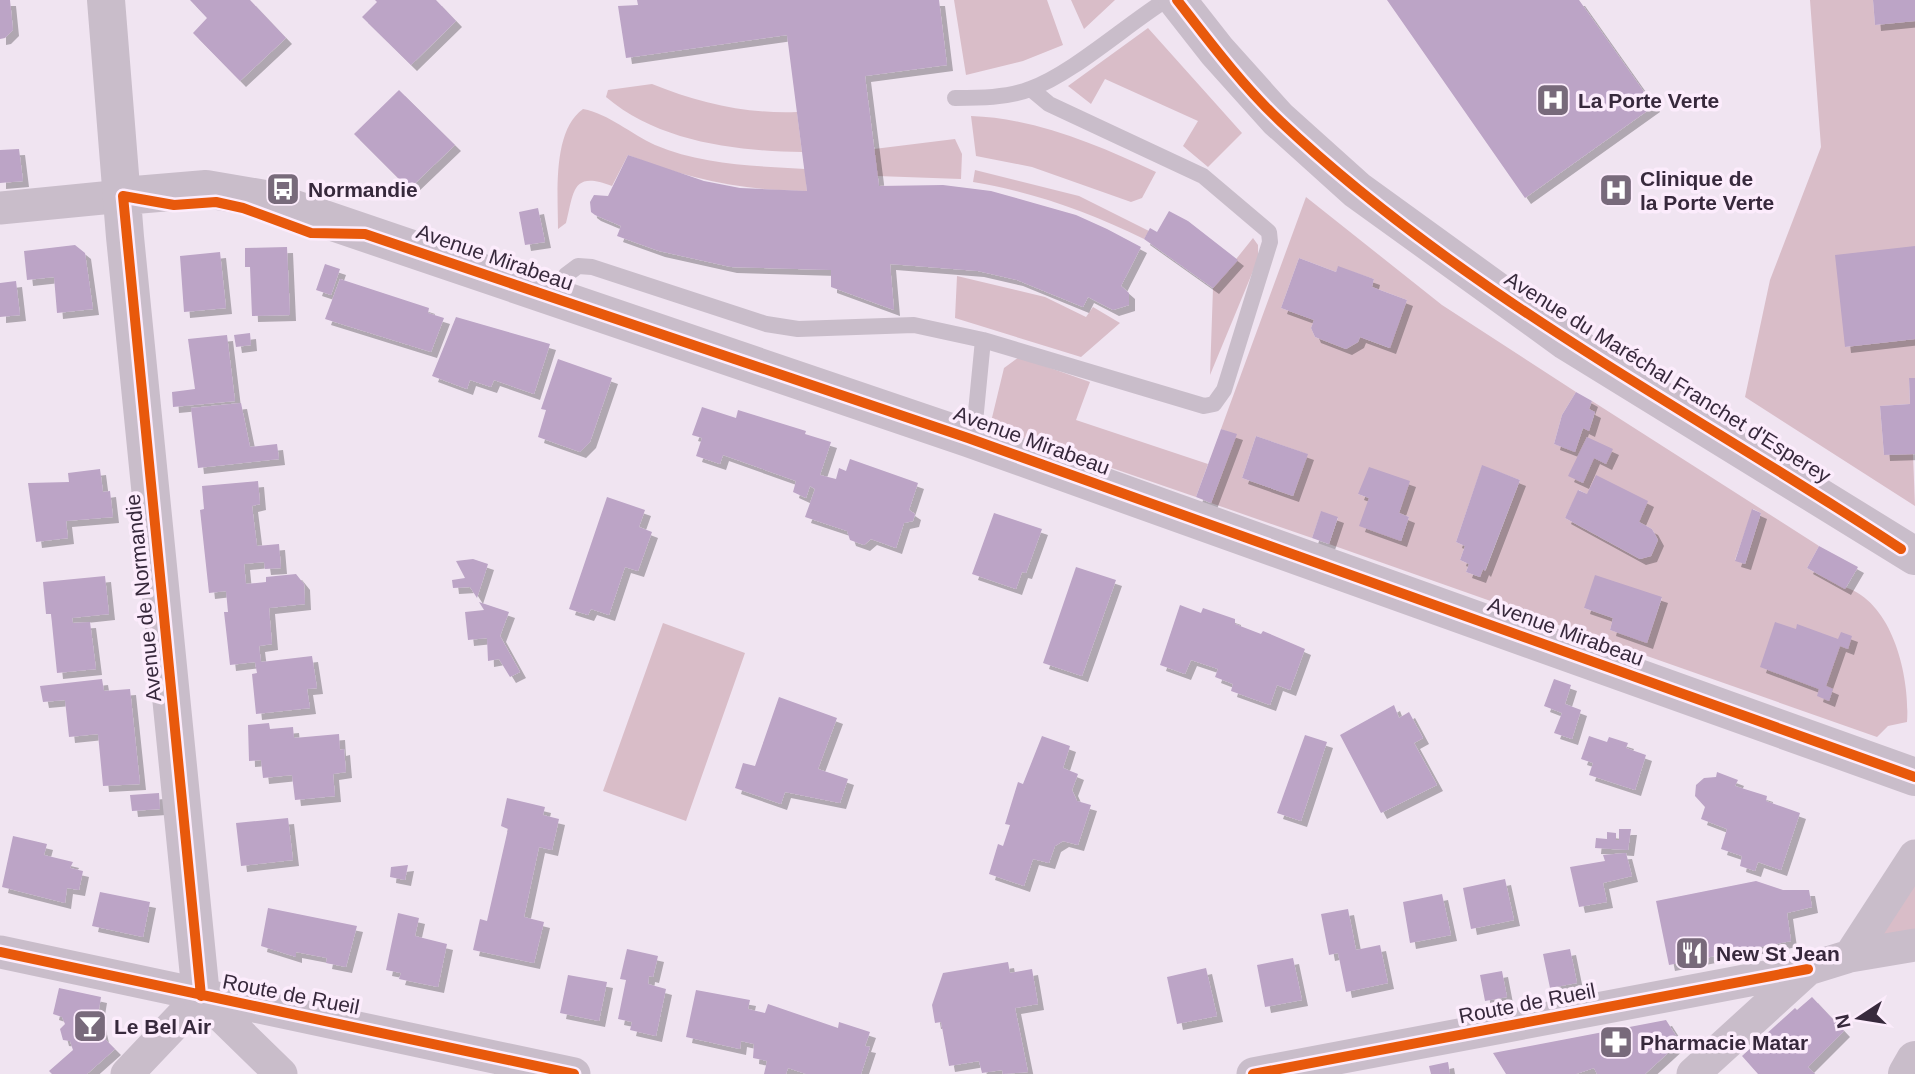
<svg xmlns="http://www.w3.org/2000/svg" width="1915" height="1074" font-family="Helvetica,sans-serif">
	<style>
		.green { fill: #d9bdc8; fill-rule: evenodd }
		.building { fill: #bca4c6; filter: url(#shadow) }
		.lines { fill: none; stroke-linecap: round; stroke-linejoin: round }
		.service { stroke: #c9bdca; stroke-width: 16 }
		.minor { stroke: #c9bdca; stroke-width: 33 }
		.tertiary { stroke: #c9bdca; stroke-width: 38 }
		.cycleway-casing { stroke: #fcecfc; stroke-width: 15 }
		.cycleway { stroke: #e8590c; stroke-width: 10 }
		.labels { text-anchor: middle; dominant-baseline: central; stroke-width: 7; stroke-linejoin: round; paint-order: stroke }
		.poi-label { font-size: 21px; font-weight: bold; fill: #37293c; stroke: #fcecfc; text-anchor: start }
		.street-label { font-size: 21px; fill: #37293c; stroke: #fcecfc }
	</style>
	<defs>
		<filter id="shadow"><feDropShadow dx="6" dy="6" stdDeviation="0" flood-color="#0004"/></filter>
	</defs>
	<rect width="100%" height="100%" fill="#f0e4f1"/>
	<path class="green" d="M954,0H1047L1063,45L1023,61L966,75Z
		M1071,0H1115L1084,29Z
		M1810,0H1873L1875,25L1915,21V246L1845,347L1915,339V378H1909L1910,404L1880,406L1884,455L1913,454L1915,506L1745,397L1770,280L1821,147Z
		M1148,28L1242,133L1208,167L1183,146L1198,121L1105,79L1091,104L1068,86Z
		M652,84C699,103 746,114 797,112L802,152C736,151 659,142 606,97L608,90Z
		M583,109C609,114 631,134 655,145C702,165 755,166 805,169L807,191C744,191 687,179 628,155L612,186C571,170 574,193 566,223L558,229C558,194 552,131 583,109Z
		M971,116C1035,118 1098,145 1156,172L1142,198L1131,202L1032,167L976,156Z
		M955,139L962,154L961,179L877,176L874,149Z
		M975,170L1079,196L1149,231L1144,239C1089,212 1034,192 973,182Z
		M1306,197L1442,305L1576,392L1562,415L1554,444L1575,451L1583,428L1589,430L1595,413L1589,409L1592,401L1819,546L1807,568C1821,576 1837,584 1850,589C1895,608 1910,680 1907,722L1888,726L1877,737L1329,544L1338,518L1321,512L1312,538L1211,503L1236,435L1221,429ZM1299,258L1336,272L1338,267L1374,279L1372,287L1407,300L1389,348L1360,337L1358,342L1346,349L1315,337L1311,328L1314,320L1281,308ZM1256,436L1307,454L1293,496L1242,478ZM1482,466L1520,480L1486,570L1483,569L1480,577L1466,572L1469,564L1460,560L1465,546L1456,542ZM1409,481L1399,513L1409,517L1401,541L1369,498L1358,494ZM1579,490L1652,529L1658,540L1651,556L1640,559L1565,518ZM1753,509L1761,513L1745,564L1735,560ZM1662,598L1647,642L1610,630L1613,618L1584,608Z
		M1253,238L1258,245V259L1210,375L1213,288Z
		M957,276L1045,297L1086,317L1093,307L1120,323L1081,357L955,318Z
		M1019,357L1090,382L1076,420L1208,464L1196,497L990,426L1004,368Z
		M663,623L745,653L686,821L603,791Z
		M1915,882V937L1875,933Z"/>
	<path class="building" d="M0,0H10L13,30L5,38L0,39Z
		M190,0H250L286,38L240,81L193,33L207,18Z
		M375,0H436L456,21L411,65L362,17L377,2Z
		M637,0H939L947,65L865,76L879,186L943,185L991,191L1076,215L1107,229L1141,247L1121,286L1129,293V305L1113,310L1088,297L1083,307L1017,280L978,271L890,264L894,310L831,287V270L731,267L659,251L617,236L621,226L595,215L591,212L590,202L594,195L608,196L628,155L704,181L740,188L807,191L787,35L626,58L618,6L638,5Z
		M1387,0H1579L1654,106L1525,198Z
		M1873,0H1915V21L1875,25Z
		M399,90L455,145L409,189L354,134Z
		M19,149L23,181L0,183V150Z
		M538,208L545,242L525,245L519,212Z
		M1169,211L1188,221L1238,260L1213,288L1144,239L1150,228L1157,232Z
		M75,245L85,253L93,309L57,313L54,277L27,280L24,251Z
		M1915,246V339L1845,347L1835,255Z
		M287,247L290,315L252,316L250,267H245V248Z
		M220,252L226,308L184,312L180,256Z
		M1299,258L1336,272L1338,266L1374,279L1372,287L1407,300L1390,348L1360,337L1358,342L1346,349L1315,337L1311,328L1314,320L1281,308Z
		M325,264L340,269L331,295L316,290Z
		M340,279L429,308L428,313L444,318L431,352L325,319Z
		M16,281L20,315L0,317V283Z
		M456,317L550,344L534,394L494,380L491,387L470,380L467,389L432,376Z
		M250,333L251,345L236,347L234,335Z
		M227,335L235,401L173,407L172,392L195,389L188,339Z
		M558,359L612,378L590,442L580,452L538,437L546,410L541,409Z
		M1909,378H1915V454L1884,455L1880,406L1910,404Z
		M1576,392L1592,401L1589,409L1595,412L1589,431L1583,428L1575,452L1554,444L1562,415Z
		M241,403L250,447L277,444L279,459L198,468L191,408Z
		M702,407L736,418L738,410L806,431L805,434L831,442L820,475L836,479L839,468L846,471L850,459L918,483L909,510L915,514L913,521L904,523L896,548L871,539L864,545L850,540L847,531L805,517L815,489L810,486L806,498L793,492L796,481L723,455L720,464L696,456L702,438L692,435Z
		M1221,429L1237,434L1211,503L1196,497Z
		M1256,436L1308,454L1293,496L1242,478Z
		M1587,437L1613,449L1606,464L1594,458L1583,483L1568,476Z
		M1482,465L1520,480L1485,571L1483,569L1480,577L1466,572L1469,564L1460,560L1465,546L1456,542Z
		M1369,467L1410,481L1399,513L1409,517L1401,541L1359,526L1369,498L1358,494Z
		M100,469L103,492L110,491L113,517L66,521L68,538L36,542L28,483L69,482L68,473Z
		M1596,475L1648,501L1639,522L1652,529L1658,540L1651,556L1640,559L1565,518L1578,490L1587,494Z
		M258,481L260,504L252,506L257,546L279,544L281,568L265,569L264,562L244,564L246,584L266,582V577L296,574L304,584L305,604L269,608L272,644L259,646L261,662L312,656L317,688L307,689L310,708L256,714L252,674L257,673L255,662L230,665L224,612H228L226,591L209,593L200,510L204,509L202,486Z
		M607,497L645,510L639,527L652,532L638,571L625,567L609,615L591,609L588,615L569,609Z
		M1752,509L1761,513L1745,564L1735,561Z
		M1321,511L1338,517L1329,544L1312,538Z
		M994,513L1042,529L1026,573L1022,572L1016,589L972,574Z
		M1819,546L1858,567L1845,589L1807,568Z
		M473,559L488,564L477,598L470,587L453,588L452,580L465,578L456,561Z
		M1076,567L1116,580L1082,676L1043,663Z
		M1595,575L1662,597L1647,643L1610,630L1613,618L1584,608Z
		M105,576L109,614L72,618L73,623L90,622L96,669L57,673L51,614H46L43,582Z
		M479,602L509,612L500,636L520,672L510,677L499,659L488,661L487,638L468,640L465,612L484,610Z
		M1180,605L1201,613L1203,608L1235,619V624L1261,634L1263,631L1305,649L1290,690L1277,685L1270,705L1231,691L1233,684L1215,677L1218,669L1191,660L1185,674L1160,665Z
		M1775,622L1796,629L1797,624L1838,639L1841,632L1852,636L1848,649L1840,646L1826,686L1833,689L1829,701L1817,696L1819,689L1760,667Z
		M102,679L104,691L130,689L140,784L103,786L98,734L69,737L65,700L43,702L40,686Z
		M1554,679L1571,685L1565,704L1581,710L1572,739L1554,733L1562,713L1544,706Z
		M779,697L837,718L818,769L848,779L840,803L785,792L781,804L735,788L743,763L755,766Z
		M1394,705L1399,718L1409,712L1423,738L1414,743L1437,785L1381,813L1340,735Z
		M269,723L270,729L293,727L294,738L339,734L340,750L344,749L346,772L333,774L335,796L295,800L292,775L263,778L261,760L249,761L248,725Z
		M1305,735L1327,742L1301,821L1277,813Z
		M1042,736L1070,746L1063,768L1078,774L1072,790L1077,801L1091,805L1078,845L1063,841L1055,846L1049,863L1033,859L1024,886L989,874L998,844L1003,846L1010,825L1005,824L1018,782L1023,784Z
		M1589,736L1607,742L1609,737L1628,743L1626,748L1646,755L1635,790L1589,775L1593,763L1581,759Z
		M1717,772L1738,780L1735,786L1767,796L1766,801L1800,813L1781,870L1758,862L1755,871L1740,866L1742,856L1721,849L1727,829L1701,819L1705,807L1695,796L1696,785L1704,778L1716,777Z
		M159,793L160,809L132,811L130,795Z
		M507,798L545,807L543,815L559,819L552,850L539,847L524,917L544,922L534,963L473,950L480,919L487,921L508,829L501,826Z
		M288,818L293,860L241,866L236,823Z
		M1619,829H1631L1628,850L1595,848L1596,838L1607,839V832L1616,833V840H1619Z
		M13,836L47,844L44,855L73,862L70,868L83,871L79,890L67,888L65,903L2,887Z
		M1626,853L1632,876L1603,883L1607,902L1579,907L1570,867L1605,861L1603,855Z
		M408,865L405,880L390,877L391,867Z
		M1505,879L1514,920L1471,929L1463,888Z
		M1756,881L1783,890H1809L1812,907L1787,913L1791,941L1669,965L1656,901Z
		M100,892L150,902L143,937L92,926Z
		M1442,894L1451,935L1410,943L1403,902Z
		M268,908L357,926L346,967L326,963L327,958L296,952V957L261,946Z
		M1348,909L1356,950L1380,945L1388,983L1346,992L1338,953L1329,955L1321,914Z
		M398,913L419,918L415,936L447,944L438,987L399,979L401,973L386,970Z
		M627,949L658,956L653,977L649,976L648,984L666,989L656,1036L630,1030L632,1022L618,1019L626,980L620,979Z
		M1570,949L1577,983L1550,988L1543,954Z
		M1293,958L1302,1000L1265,1007L1257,965Z
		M1008,962L1010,973L1032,969L1038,1004L1015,1008L1028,1072L1003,1074L1002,1070L982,1073L979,1061L949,1066L941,1022L935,1023L932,1005L943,973Z
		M1206,968L1217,1016L1177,1024L1167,977Z
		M1502,971L1507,997L1485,1001L1480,975Z
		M568,975L607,982L599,1021L560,1013Z
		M59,988L101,997L98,1015L103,1037L115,1049L87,1074H52L49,1071L73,1050L70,1041L63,1040L60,1029L65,1024L62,1017L53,1014Z
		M696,990L750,1000L748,1009L765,1013L768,1004L838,1028L839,1022L870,1032L865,1046L870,1047L861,1074H806L788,1068L786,1074H764L767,1061L753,1058L754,1044L741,1041L740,1049L686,1037Z
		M1812,997L1844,1031L1808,1067L1815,1074H1758L1742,1056L1795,1008L1797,1010Z
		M1666,1020L1680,1042L1645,1074H1597L1594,1068L1576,1074H1506L1493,1053Z
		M1448,1062L1450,1074H1431L1429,1066Z"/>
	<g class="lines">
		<path class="service" d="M955,98C979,98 1007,98 1030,89C1072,74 1126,25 1166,0
			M557,298L566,275L578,266L592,267L766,324L798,329L914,325L983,340L1204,406L1214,404L1224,390L1270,242L1269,232L1203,176L1049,104L1031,89
			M968,438L975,422L983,340"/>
		<path class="minor" d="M0,208L123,196
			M0,952L574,1074
			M1850,956L1915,856
			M201,996L281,1074
			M127,1074L201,996
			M1253,1074L1808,969L1850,956L1915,945
			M1693,1074L1808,969"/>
		<path class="tertiary" d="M106,0L125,237L201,996
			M1177,0L1217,51L1278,119L1357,190L1566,341L1915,556
			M123,196L206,189L265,199L968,438L1915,777
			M1907,1074L1915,1060"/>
		<g class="cycleway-casing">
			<path id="cycleway" d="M1177,0C1209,41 1242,85 1280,121C1464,295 1691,410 1901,549
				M0,952L574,1074
				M201,996L123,196L174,205L216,202L243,208L311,233L365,234L968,438L1915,777
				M1253,1074L1808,969"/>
		</g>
		<use href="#cycleway" class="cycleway"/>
	</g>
	<defs>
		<g id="hospital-square" transform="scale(1.75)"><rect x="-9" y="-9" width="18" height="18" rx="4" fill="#786a7b" stroke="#fcecfc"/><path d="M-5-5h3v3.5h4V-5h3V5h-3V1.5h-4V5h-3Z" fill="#fff"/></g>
		<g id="bus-square" transform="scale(1.75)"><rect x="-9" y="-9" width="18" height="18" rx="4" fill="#786a7b" stroke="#fcecfc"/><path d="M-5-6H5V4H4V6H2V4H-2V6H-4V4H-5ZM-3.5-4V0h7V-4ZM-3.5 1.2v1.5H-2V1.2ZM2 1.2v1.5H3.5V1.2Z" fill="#fff"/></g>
		<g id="restaurant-square" transform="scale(1.75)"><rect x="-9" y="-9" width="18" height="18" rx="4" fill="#786a7b" stroke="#fcecfc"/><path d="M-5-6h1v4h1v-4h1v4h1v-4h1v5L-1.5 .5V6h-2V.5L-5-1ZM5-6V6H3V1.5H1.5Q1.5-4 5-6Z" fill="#fff"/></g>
		<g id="bar-square" transform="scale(1.75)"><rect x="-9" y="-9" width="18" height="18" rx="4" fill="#786a7b" stroke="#fcecfc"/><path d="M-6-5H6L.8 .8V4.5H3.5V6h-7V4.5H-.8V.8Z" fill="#fff"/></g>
		<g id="pharmacy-square" transform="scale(1.75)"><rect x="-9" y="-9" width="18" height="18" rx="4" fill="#786a7b" stroke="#fcecfc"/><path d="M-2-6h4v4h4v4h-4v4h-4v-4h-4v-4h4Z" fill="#fff"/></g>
	</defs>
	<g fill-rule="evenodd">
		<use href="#hospital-square" x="1553" y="100"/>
		<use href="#bus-square" x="283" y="189"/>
		<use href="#hospital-square" x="1616" y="190"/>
		<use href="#restaurant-square" x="1692" y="953"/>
		<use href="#bar-square" x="90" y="1026"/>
		<use href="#pharmacy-square" x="1616" y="1042"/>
	</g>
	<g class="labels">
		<g class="poi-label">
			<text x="1578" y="100">La Porte Verte</text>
			<text x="1640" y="178">Clinique de<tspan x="1640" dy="24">la Porte Verte</tspan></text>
			<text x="308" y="189">Normandie</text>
			<text x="1716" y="953">New St Jean</text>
			<text x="114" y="1026">Le Bel Air</text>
			<text x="1640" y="1042">Pharmacie Matar</text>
		</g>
		<g class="street-label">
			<text transform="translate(495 257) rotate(19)">Avenue Mirabeau</text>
			<text transform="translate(1668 377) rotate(32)">Avenue du Maréchal Franchet d'Esperey</text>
			<text transform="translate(1032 440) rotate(20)">Avenue Mirabeau</text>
			<text transform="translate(143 598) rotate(-96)">Avenue de Normandie</text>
			<text transform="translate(1566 631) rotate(20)">Avenue Mirabeau</text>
			<text transform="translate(291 994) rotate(11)">Route de Rueil</text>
			<text transform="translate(1527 1003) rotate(-11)">Route de Rueil</text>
		</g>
	</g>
	<g transform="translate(1859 1018) rotate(258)" stroke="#fcecfc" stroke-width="5" paint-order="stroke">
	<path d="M0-5L12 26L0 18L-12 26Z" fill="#37293c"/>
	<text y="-10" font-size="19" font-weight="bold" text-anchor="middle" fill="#37293c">N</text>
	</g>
</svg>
